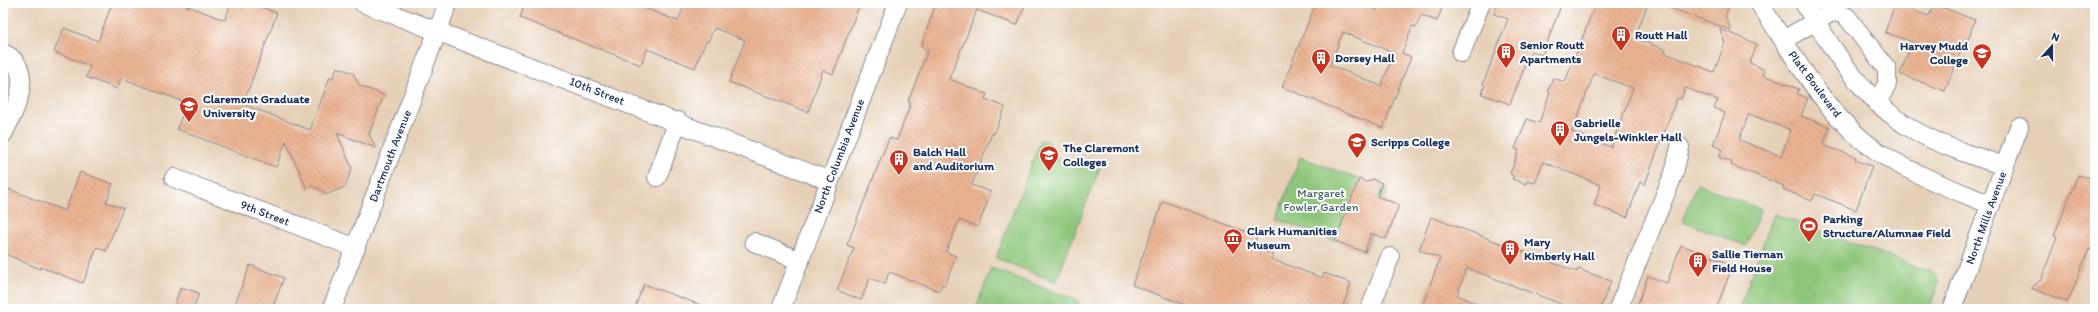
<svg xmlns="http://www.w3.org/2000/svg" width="2098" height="312" font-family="Itim,sans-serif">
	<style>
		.built { fill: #e6d0b7 }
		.green { fill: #8ec679; stroke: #547a6c }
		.building { fill: url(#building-back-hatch); fill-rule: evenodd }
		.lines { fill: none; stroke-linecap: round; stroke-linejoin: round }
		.minor-casing { stroke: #888891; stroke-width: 20 }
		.minor { stroke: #fff; stroke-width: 18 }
		.labels { text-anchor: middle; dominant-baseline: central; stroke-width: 4; stroke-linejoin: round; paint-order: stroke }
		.poi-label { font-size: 12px; font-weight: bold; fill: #1b2f5e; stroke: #fff; text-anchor: start }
		.street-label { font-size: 12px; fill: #1b2f5e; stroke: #fff }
		.park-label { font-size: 12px; fill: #3e5c66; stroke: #fff }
	</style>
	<defs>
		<pattern id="building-back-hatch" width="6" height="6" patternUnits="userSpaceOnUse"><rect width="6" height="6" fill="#ebb493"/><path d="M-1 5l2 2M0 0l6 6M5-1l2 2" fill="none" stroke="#c99b81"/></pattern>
	</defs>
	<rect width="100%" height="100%" fill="#fff"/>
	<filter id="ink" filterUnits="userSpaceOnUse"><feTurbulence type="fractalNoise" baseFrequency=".025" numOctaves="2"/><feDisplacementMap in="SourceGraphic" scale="8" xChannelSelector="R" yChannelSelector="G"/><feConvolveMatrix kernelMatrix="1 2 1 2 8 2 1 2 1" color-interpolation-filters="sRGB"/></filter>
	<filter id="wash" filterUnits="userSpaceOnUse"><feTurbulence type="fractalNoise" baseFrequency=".012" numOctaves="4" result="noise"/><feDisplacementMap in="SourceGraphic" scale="16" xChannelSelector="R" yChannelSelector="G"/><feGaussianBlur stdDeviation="0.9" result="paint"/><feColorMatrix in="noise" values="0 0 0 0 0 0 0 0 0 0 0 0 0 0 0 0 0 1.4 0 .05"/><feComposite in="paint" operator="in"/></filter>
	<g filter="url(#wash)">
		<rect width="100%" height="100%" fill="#f5e0c4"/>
		<path class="built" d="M15,3H2095V309H3V35Z"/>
		<path class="green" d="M1041,139L1049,142L1055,157L1079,167L1094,160L1102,162L1056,282L996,258Z
			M1300,157L1388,190L1365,252L1277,219Z
			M1697,184L1761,209L1746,246L1682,221Z
			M1774,214L1934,273L1939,283L1929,309H1739Z
			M991,268L1079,301L1076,309L976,308Z"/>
		<g id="blocks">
			<path class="building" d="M112,3H179L225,20L231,3H250L277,13L243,104L310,130L330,77L333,78L337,67L353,73L360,86L384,95L369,134L376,148L337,133L352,168L345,187L325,195L323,191L312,186L307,189L286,141L276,167L177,129L187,103L121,78L117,89L86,77L90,66L54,52L64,28L98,41Z
				M525,3H631L678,21L685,3H860L833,74L823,70L808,112L729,82L745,40L714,28L708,42L706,41L695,68L647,49L641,65L520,18Z
				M936,3H1026L1017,25L977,10L949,79L987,94L985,99L1005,107L994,134L992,133L972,185L991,192L978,227L959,220L946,252L956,256L945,285L942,284L939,291L889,272L885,284L870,278L861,300L837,290L854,248L847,245L889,138L897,140L911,103L908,102L928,50L921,47Z
				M1316,3H1361L1377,10L1380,3H1444L1437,21L1421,15L1416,27L1412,26L1402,53L1411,57L1383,128L1282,87ZM1343,32L1394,53L1381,86L1330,65Z
				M1498,3H1562L1542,55L1531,51L1510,104L1482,94L1485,85L1483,84L1508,19L1494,14Z
				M1596,3H1648L1635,38L1666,50L1665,53L1714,72L1725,43L1720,29L1757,44L1750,63L1765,70L1763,75L1799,89L1797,94L1808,98L1801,116L1830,127L1823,145L1856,157L1855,160L1872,166L1856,210L1815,194L1812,201L1783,189L1784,186L1731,165L1732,162L1719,157L1722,149L1713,145L1725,113L1714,108L1718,100L1685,88L1681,99L1677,98L1645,184L1640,182L1627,217L1594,205L1601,185L1543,162L1535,183L1527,181L1526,184L1512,179L1514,176L1510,174L1519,150L1515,149L1527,119L1539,123L1550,92L1548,91L1553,78L1565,82ZM1594,74L1633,88L1611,147L1572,132ZM1749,114L1791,130L1781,156L1739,140Z
				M1662,3H1730L1725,16L1731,30L1662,5Z
				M1895,4L1929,16L1934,4L1975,20L1967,43L1964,42L1945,91L1900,74L1912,42L1885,32Z
				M80,172L113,184L106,202L123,208L106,251L97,247L83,283L41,267L40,269L3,253V187L65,211Z
				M2078,175L2095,179V251L2089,249L2068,302L2031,288L2041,280L2057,237L2054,236Z
				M1359,179L1367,182L1372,179L1382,183L1377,196L1399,205L1386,239L1371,233L1365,252L1335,241Z
				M1163,201L1257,236L1253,247L1273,255L1271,259L1322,278L1324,273L1351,283L1342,309H1196L1132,285Z
				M1431,217L1577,272L1578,269L1611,281L1600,309H1562L1564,305L1467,268L1457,295L1489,309H1421L1440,258L1419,250Z
				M1681,245L1733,265L1716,309H1636L1648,276L1667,283Z
				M250,265L284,278L272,309H236L237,306L235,304Z
				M644,284L706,307V309H634Z
				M181,287L199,293L193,309H173Z"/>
		</g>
	</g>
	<g filter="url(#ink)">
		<use href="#blocks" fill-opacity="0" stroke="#888891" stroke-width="1"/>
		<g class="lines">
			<g class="minor-casing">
				<path id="minor" d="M363,3L830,181
					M1759,3C1795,56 1827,120 1883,155C1917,176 1955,190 1991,205
					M1804,3C1833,50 1863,100 1912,129C1941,146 1973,156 2005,166
					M1783,40L1832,12L1840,13L1847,17L1887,69V84L1877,103
					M3,53C37,68 15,111 3,134
					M1461,53L1481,3
					M657,177L678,121
					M174,178L356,248
					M754,242L800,261
					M332,309L448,3
					M781,309L898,3
					M1370,309L1390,257
					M1618,309L1674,173L1680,147
					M1952,309L2019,127"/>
			</g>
			<use href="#minor" class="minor"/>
		</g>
	</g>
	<defs>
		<g id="building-pin" transform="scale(1)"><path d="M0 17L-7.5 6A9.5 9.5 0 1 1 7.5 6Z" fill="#c8321e" stroke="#fff"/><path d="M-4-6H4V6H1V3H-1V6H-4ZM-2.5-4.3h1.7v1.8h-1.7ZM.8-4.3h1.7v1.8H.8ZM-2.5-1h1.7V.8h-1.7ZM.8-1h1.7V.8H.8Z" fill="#fff"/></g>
		<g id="university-pin" transform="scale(1)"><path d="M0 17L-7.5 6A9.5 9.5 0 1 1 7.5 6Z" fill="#c8321e" stroke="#fff"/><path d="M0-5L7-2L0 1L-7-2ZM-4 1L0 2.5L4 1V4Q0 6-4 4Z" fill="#fff"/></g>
		<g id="stadium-pin" transform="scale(1)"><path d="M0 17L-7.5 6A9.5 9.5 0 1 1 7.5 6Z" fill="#c8321e" stroke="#fff"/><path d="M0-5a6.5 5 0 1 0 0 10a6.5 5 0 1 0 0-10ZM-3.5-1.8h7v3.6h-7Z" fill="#fff"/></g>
		<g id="museum-pin" transform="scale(1)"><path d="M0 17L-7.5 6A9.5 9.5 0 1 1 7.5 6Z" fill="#c8321e" stroke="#fff"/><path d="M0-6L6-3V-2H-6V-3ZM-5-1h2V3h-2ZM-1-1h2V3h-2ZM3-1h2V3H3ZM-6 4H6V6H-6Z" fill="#fff"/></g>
	</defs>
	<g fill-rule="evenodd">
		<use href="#building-pin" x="1621" y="35"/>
		<use href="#building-pin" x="1506" y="52"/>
		<use href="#university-pin" x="1982" y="53"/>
		<use href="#building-pin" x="1321" y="58"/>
		<use href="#university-pin" x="189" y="106"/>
		<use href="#building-pin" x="1560" y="130"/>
		<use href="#university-pin" x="1357" y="142"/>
		<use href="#university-pin" x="1049" y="155"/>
		<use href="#building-pin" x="899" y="159"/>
		<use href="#stadium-pin" x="1809" y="226"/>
		<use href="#museum-pin" x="1233" y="238"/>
		<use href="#building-pin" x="1510" y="249"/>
		<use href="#building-pin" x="1698" y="261"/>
	</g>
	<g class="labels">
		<g class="poi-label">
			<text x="1635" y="35">Routt Hall</text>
			<text x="1520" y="45">Senior Routt<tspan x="1520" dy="14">Apartments</tspan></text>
			<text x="1968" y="46" text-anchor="end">Harvey Mudd<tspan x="1968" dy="14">College</tspan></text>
			<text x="1335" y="58">Dorsey Hall</text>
			<text x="203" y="99">Claremont Graduate<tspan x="203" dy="14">University</tspan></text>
			<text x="1574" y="123">Gabrielle<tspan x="1574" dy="14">Jungels-Winkler Hall</tspan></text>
			<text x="1371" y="142">Scripps College</text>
			<text x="1063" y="148">The Claremont<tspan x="1063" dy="14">Colleges</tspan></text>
			<text x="913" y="152">Balch Hall<tspan x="913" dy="14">and Auditorium</tspan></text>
			<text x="1823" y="219">Parking<tspan x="1823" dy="14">Structure/Alumnae Field</tspan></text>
			<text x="1247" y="231">Clark Humanities<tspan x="1247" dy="14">Museum</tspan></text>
			<text x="1524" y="242">Mary<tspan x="1524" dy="14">Kimberly Hall</tspan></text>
			<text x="1712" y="254">Sallie Tiernan<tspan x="1712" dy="14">Field House</tspan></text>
		</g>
		<g class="street-label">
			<text transform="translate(1815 84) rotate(53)">Platt Boulevard</text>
			<text transform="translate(597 91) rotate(21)">10th Street</text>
			<text transform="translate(390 156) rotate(-69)">Dartmouth Avenue</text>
			<text transform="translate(839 156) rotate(-69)">North Columbia Avenue</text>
			<text transform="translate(265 213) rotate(21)">9th Street</text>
			<text transform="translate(1986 218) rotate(-70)">North Mills Avenue</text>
		</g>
		<g class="park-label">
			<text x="1321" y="193">Margaret<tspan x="1321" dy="14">Fowler Garden</tspan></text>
		</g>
	</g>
	<rect width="2098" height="312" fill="none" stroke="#fff" stroke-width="16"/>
	<g transform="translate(2052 46) rotate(21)" stroke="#ffffff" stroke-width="3" paint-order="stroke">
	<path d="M0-3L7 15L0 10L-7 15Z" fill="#1b2f5e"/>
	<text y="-6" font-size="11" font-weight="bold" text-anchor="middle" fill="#1b2f5e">N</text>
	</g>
</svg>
